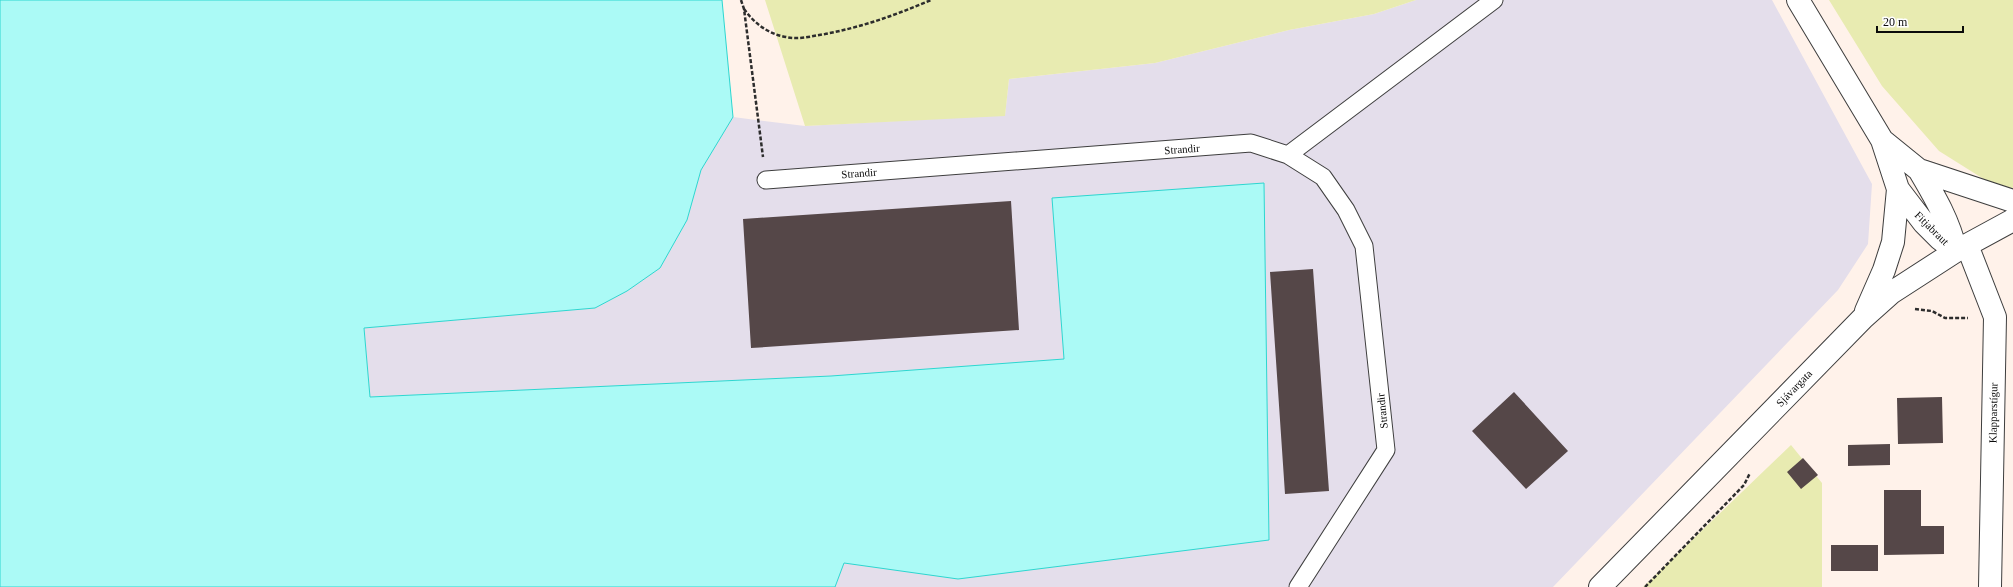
<svg xmlns="http://www.w3.org/2000/svg" width="2013" height="587" font-family="'Times New Roman',serif">
	<style>
		.industrial { fill: #e4deeb }
		.green { fill: #e8ebb1 }
		.water { fill: #abfaf6; stroke: #2dd6d0 }
		.building { fill: #554748 }
		.lines { fill: none; stroke-linecap: round; stroke-linejoin: round }
		.lane-casing { stroke: #3e3e3e; stroke-width: 19 }
		.street-casing { stroke: #3e3e3e; stroke-width: 24 }
		.path { stroke: #2d2d2d; stroke-width: 2.5; stroke-dasharray: 4 2; stroke-linecap: butt }
		.lane { stroke: #fff; stroke-width: 17 }
		.street { stroke: #fff; stroke-width: 22 }
		.labels { text-anchor: middle; dominant-baseline: central; stroke-width: 4; stroke-linejoin: round; paint-order: stroke }
		.street-label { font-size: 11px; fill: #0b0b0b; stroke: #fff }
	</style>
	<rect width="100%" height="100%" fill="#fff2ea"/>
	<path class="industrial" d="M1416,0H1772L1872,184L1868,244L1838,290L1553,587H835L844,563L831,376L370,397L364,328L595,308L627,291L660,268L687,220L701,170L733,117L805,126L1005,115L1009,79L1155,63L1289,30L1374,14Z"/>
	<path class="green" d="M765,0H1416L1374,14L1289,30L1155,63L1009,79L1005,116L805,126Z
		M1829,0H2013V188L1990,183L1939,151L1882,86Z
		M1791,445L1822,483V587H1643Z"/>
	<path class="water" d="M0,0H722L733,117L701,170L687,220L660,268L627,291L595,308L364,328L370,397L831,376L1064,359L1052,198L1264,183L1269,540L958,579L844,563L835,587H0Z"/>
	<path class="building" d="M1011,201L1019,330L751,348L743,219Z
		M1313,269L1329,491L1285,494L1270,272Z
		M1514,392L1568,451L1526,489L1472,431Z
		M1942,397L1943,443L1898,444L1897,398Z
		M1890,444V465L1848,466V445Z
		M1803,458L1818,475L1801,489L1787,472Z
		M1884,490H1921V526H1944V554L1884,555Z
		M1831,545H1878V571H1831Z"/>
	<g class="lines">
		<g class="lane-casing">
			<path id="lane" d="M1288,155L1494,0
				M766,180L1251,143L1288,155L1323,177L1346,210L1364,246L1386,450L1298,587"/>
		</g>
		<g class="street-casing">
			<path id="street" d="M1798,0L1882,140L1898,189L1924,223L1940,239L1956,251
				M1882,140L1919,170L2013,201
				M1919,170C1935,197 1949,221 1956,251
				M1967,245L1995,317L1990,587
				M1866,311L1884,270L1893,242L1898,189
				M1600,587L1863,318L1891,293L1956,251L2013,220"/>
		</g>
		<path class="path" d="M741,0L744,9L763,157
			M744,9C754,23 768,34 786,37C799,40 812,36 825,34C862,27 896,15 931,0
			M1915,309L1932,311L1945,318H1968
			M1645,587L1744,485L1750,473"/>
		<use href="#lane" class="lane"/>
		<use href="#street" class="street"/>
	</g>
	<g class="labels">
		<g class="street-label">
			<text transform="translate(1182 149) rotate(-4)">Strandir</text>
			<text transform="translate(859 173) rotate(-4)">Strandir</text>
			<text transform="translate(1932 228) rotate(45)">Fitjabraut</text>
			<text transform="translate(1794 388) rotate(-46)">Sjávargata</text>
			<text transform="translate(1382 411) rotate(-96)">Strandir</text>
			<text transform="translate(1993 413) rotate(-89)">Klapparstígur</text>
		</g>
	</g>
	<path d="M1877 26v6h86v-6" fill="none" stroke="#0b0b0b" stroke-width="2"/>
	<text x="1883" y="26" font-size="12" fill="#0b0b0b" stroke="#ffffff" stroke-width="3" paint-order="stroke">20 m</text>
</svg>
